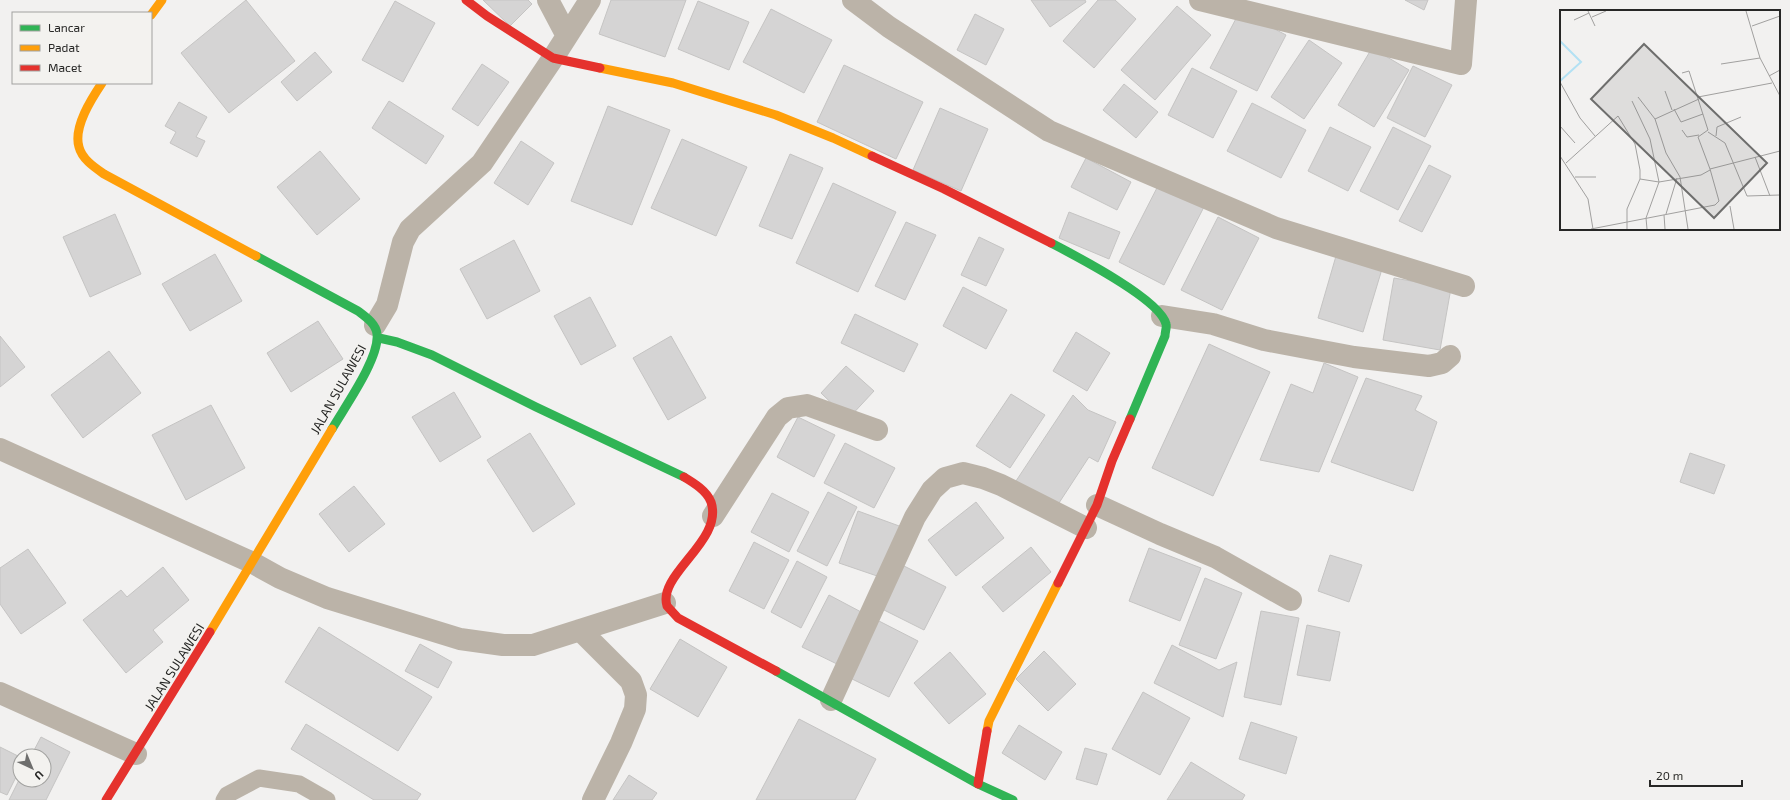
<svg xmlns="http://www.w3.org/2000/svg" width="1790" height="800" font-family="'Exo 2',sans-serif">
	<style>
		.building { fill: #d5d4d4; stroke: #c5c4c3 }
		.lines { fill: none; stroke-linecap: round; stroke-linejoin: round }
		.lane { stroke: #bbb3a8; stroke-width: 17 }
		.street { stroke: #bbb3a8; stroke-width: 22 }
		.fast { stroke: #30b455; stroke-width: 9 }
		.slow { stroke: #ff9f0a; stroke-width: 9 }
		.jam { stroke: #e5322d; stroke-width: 9 }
		.labels { text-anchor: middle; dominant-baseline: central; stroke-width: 3; stroke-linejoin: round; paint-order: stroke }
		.street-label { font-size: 13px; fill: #272726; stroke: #f3f2ef }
		.inset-river { fill: none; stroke: #b3e1f4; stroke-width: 2 }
		.inset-road { fill: none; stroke: #a1a09f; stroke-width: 1 }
		.view { fill: #6e6e6d; fill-opacity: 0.15; stroke: #6e6e6d; stroke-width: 2 }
		.inset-edge { fill: none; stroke: #272726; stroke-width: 2 }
	</style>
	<rect width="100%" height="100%" fill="#f2f1f0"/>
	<path class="building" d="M246,0L295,61L229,113L181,53Z
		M483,0H528L532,4L510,26Z
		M611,0H686L665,57L599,34Z
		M1031,0H1085L1086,2L1050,27Z
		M1098,0H1115L1136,19L1094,68L1063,41Z
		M1405,0H1428L1424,10Z
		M395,1L435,23L403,82L362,60Z
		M698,1L749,22L729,70L678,49Z
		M1177,6L1211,35L1155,100L1121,70Z
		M771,9L832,40L804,93L743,62Z
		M1240,11L1286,35L1257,91L1210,68Z
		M975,14L1004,29L986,65L957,50Z
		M1309,40L1342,63L1304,119L1271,97Z
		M1372,48L1409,70L1374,127L1338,105Z
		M315,52L332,72L297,101L281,82Z
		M482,64L509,82L478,126L452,109Z
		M844,65L923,102L896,159L817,122Z
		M1413,66L1452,85L1425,137L1387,118Z
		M1192,68L1237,91L1213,138L1168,115Z
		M1124,84L1158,112L1136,138L1103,110Z
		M389,101L444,136L426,164L372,128Z
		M179,102L207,117L196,137L205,141L197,157L170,143L176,132L165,126Z
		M1252,103L1306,130L1281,178L1227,151Z
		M608,106L670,130L632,225L571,201Z
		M940,108L988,129L961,191L913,170Z
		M1330,127L1371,147L1348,191L1308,171Z
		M1393,127L1431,146L1398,210L1360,191Z
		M682,139L747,167L716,236L651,208Z
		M521,141L554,163L528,205L494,183Z
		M320,151L360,199L317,235L277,187Z
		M790,154L823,168L792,239L759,226Z
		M1086,158L1131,182L1117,210L1071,187Z
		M1429,165L1451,176L1422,232L1399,221Z
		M1161,180L1206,203L1164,285L1119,262Z
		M833,183L896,212L858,292L796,263Z
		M1069,212L1120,232L1109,259L1059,238Z
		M115,214L141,274L90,297L63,237Z
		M1218,217L1259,238L1222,310L1181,290Z
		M906,222L936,235L905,300L875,286Z
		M979,237L1004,249L986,286L961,275Z
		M514,240L540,291L487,319L460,269Z
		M215,254L242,301L190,331L162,284Z
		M1336,256L1382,269L1363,332L1318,318Z
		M1394,278L1451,288L1440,350L1383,340Z
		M963,287L1007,310L986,349L943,326Z
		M590,297L616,346L581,365L554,316Z
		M855,314L918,344L904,372L841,343Z
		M318,321L343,359L291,392L267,353Z
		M1076,332L1110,353L1087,391L1053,371Z
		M0,336L25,367L0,387Z
		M671,336L706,398L668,420L633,358Z
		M1209,344L1270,372L1213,496L1152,468Z
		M109,351L141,393L83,438L51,395Z
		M1324,363L1358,377L1319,472L1260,460L1291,384L1313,393Z
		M846,366L874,391L848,419L821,393Z
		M1366,378L1422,396L1415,410L1437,422L1413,491L1331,462Z
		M454,392L481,437L440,462L412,417Z
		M1011,394L1045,415L1010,468L976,446Z
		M1073,395L1088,410L1116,422L1098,462L1089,457L1057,506L1012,487Z
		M211,405L245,468L186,500L152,435Z
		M798,417L835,435L814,477L777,457Z
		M530,433L575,504L533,532L487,460Z
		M845,443L895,468L874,508L824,483Z
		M1690,453L1725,465L1714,494L1680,482Z
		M354,486L385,524L349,552L319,514Z
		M828,492L857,507L827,566L797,551Z
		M772,493L809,512L789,552L751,532Z
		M976,502L1004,538L956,576L928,540Z
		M858,511L902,527L883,578L839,563Z
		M754,542L789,560L764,609L729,591Z
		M1031,547L1051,572L1003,612L982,587Z
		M1149,548L1201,568L1180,621L1129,601Z
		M28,549L66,603L21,634L0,604V568Z
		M1330,555L1362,565L1349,602L1318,591Z
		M797,561L827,577L801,628L771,612Z
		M904,566L946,587L924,630L882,609Z
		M163,567L189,600L153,630L163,642L126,673L83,620L121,590L127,597Z
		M1205,578L1242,593L1216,659L1179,645Z
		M829,595L863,613L837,664L802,647Z
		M1261,611L1299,618L1281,705L1244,697Z
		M877,620L918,641L889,697L848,677Z
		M1307,625L1340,632L1330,681L1297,675Z
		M319,627L432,697L398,751L285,682Z
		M680,639L727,667L698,717L650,689Z
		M420,644L452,662L438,688L405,671Z
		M1172,645L1219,670L1237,662L1223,717L1154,683Z
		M1044,651L1076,684L1048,711L1016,679Z
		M950,652L986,694L949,724L914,683Z
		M1143,692L1190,718L1160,775L1112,749Z
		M799,719L876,759L855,800H756Z
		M1251,722L1297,737L1286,774L1239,759Z
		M306,724L421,794L417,800H374L291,749Z
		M1019,725L1062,752L1045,780L1002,753Z
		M41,737L70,752L46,800H9L20,778V780H44V756H31Z
		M0,747L20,757V769L7,795L0,792Z
		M1085,748L1107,754L1097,785L1076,779Z
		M1191,762L1245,795L1242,800H1167Z
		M629,775L657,793L652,800H613Z"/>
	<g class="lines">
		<path class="lane" d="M224,800L227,795L259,778L299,784L327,800"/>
		<path class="street" d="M548,0L567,36
			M853,0L889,27L1049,131L1276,228L1464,286
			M1200,0L1461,64L1466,0
			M1162,316L1213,324L1264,340L1354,357L1429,366L1442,363L1450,356
			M375,325L387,305L403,242L410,229L482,163L553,58L590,0
			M0,449L253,563L280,578L327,598L460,639L503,645H533L665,603
			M1097,505L1160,534L1215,557L1291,600
			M713,516L777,417L788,408L807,405L877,430
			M580,630L631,681L636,695L635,709L621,743L593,800
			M0,693L136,754
			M831,700L915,517L932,490L945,478L963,473L983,478L1001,485L1086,528"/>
		<path class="fast" d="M1051,243C1074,255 1160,299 1166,324C1167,327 1165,332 1165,336L1130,419
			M256,256L358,311C366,317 376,324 377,334C380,358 344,408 332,429
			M379,338L397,342L432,355L536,407L684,477
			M776,671L978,784L1013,800"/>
		<path class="slow" d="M151,15L162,0
			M600,68L673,83L776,115L833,138L872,156
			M102,83C92,98 73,127 79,147C82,159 94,167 104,174L256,256
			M210,632L332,429
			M987,731L989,721L1058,583"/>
		<path class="jam" d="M466,0L487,16L553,58L600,68
			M872,156L944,189L1051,243
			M684,477C694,483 707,491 711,502C724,541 657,574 667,606L678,618L776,671
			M1058,583L1097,505L1112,461L1130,419
			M978,784L987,731
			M106,800L210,632"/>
	</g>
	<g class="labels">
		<g class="street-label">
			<text transform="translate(338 389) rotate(-61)">JALAN SULAWESI</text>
			<text transform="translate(174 667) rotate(-58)">JALAN SULAWESI</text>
		</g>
	</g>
	<g transform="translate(1560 10)">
		<rect width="220" height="220" fill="#f2f1f0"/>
		<path class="inset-river" d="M0,31L21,52L0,71"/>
		<path class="inset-road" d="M28,1L35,16M186,1L200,48L220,86M32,7L46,1M14,10L29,3M192,16L220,6M161,54L200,48M122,63L129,61L148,120L138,127L150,159M209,66L220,60M0,72L20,108L35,126M105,81L112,100M78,87L95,109M138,87L212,73M72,91L90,129L99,172L86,208L87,219M114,99L121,112L143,104M0,116L15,133M122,120L127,127L139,125M148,122L165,133L187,186L220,185M156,126L157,117L181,107M0,146L28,189L33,219M195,147L210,186M6,153L58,106L75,134L80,160V169L67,199V219M15,167H36M80,169L99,172L141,165L150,160M170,196L174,219M106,204L117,168M104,205L105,219M31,219L155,195L159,191L150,159L220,141M128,219L120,167L106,143L95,109L139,89"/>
		<path class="view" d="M84,34L207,153L154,208L31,89Z"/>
		<rect width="220" height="220" class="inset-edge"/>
	</g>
	<rect x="12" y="12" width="140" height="72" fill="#f3f2ef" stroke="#a1a19f"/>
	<rect x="20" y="25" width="20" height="6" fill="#30b455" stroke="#a1a19f"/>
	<text x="48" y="32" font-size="12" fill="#272726">Lancar</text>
	<rect x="20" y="45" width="20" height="6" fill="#ff9f0a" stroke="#a1a19f"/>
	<text x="48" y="52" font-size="12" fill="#272726">Padat</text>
	<rect x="20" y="65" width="20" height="6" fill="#e5322d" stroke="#a1a19f"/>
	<text x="48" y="72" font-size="12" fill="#272726">Macet</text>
	<g transform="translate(32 768) rotate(136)"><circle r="19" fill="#f3f2ef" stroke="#a1a19f"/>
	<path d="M0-3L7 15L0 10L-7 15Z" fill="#6e6e6d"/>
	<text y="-6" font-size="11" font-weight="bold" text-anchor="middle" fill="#272726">U</text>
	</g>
	<path d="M1650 780v6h92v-6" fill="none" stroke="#272726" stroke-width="2"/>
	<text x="1656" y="780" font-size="12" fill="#272726" stroke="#f3f2ef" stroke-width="3" paint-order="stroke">20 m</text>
</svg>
